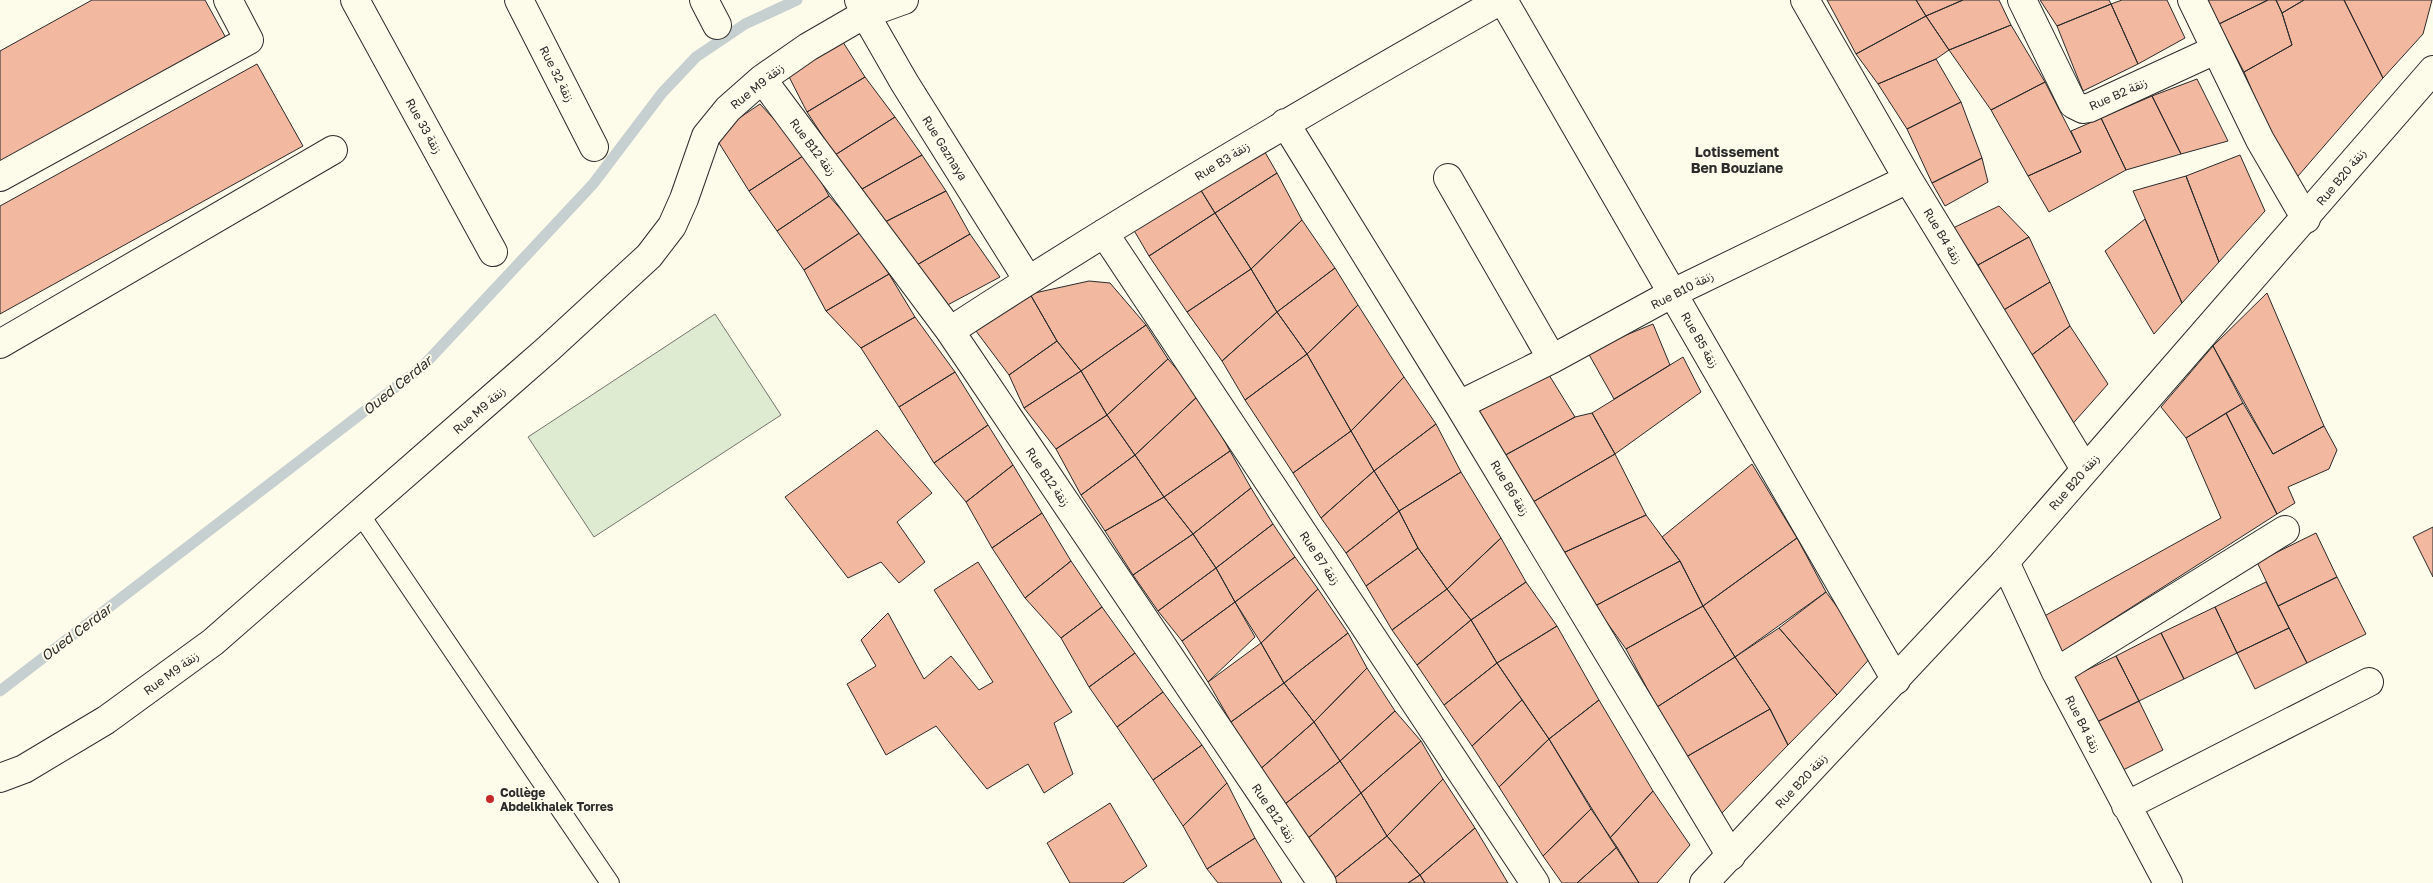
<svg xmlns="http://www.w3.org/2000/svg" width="2433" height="883" font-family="'Golos Text','Noto Sans Arabic',sans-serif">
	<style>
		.green { fill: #deebd1; stroke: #74746e }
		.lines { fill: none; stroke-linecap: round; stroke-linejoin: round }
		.stream { stroke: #c7d0d0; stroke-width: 11 }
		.building { fill: #f2b8a0; stroke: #2b2b2b }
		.lane-casing { stroke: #2b2b2b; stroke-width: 20 }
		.street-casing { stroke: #2b2b2b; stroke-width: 30 }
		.secondary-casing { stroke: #2b2b2b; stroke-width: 30 }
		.lane { stroke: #fdfbea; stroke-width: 18 }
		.street { stroke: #fdfbea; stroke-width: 28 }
		.secondary { stroke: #fdfbea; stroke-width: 28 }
		.poi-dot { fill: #c62828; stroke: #fdfbea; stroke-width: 2 }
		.labels { text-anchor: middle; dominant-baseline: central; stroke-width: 4; stroke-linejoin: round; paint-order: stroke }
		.street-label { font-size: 12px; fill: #2b2b2b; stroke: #fdfbea }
		.poi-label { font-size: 12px; font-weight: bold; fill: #2b2b2b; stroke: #fdfbea; text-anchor: start }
		.neighbourhood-label { font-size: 14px; font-weight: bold; fill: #2b2b2b; stroke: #fdfbea }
		.water-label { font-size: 14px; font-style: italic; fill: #2b2b2b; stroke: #fdfbea }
	</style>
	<rect width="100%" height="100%" fill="#fdfbea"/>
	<path class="green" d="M715,314L781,415L594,537L528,437Z"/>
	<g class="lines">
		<path class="stream" d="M0,691L422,367L593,184L662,93L696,57L745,24L797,0"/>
	</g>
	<path class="building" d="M92,0H205L226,38L0,163V51Z
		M1827,0H1916L1926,16L1856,54Z
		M1916,0H1963L1926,16Z
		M1963,0H1999L2011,25L1949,50L1926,16Z
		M2040,0H2109L2111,4L2057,26Z
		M2122,0H2167L2185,38L2138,64L2111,4Z
		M2208,0H2268L2219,24Z
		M2268,0H2276L2282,13L2292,45L2244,72L2219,24Z
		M2276,0H2304L2282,13Z
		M2304,0H2344L2383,78L2292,183L2244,72L2292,45L2282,13Z
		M2344,0H2432L2423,34L2383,78Z
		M2111,4L2138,64L2083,91L2057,26Z
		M1926,16L1949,50L1936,59L1878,84L1856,54Z
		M2011,25L2045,82L1991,110L1949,50Z
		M836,31L865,77L807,112L785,69Z
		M1936,59L1961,102L1907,129L1878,84Z
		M257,64L303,146L0,314V206Z
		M865,77L895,117L835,155L807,112Z
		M2197,79L2228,141L2181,154L2152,96Z
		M2045,82L2081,152L2028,176L1991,110Z
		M2152,96L2181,154L2126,170L2101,118Z
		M1961,102L1982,158L1932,183L1907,129Z
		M760,104L806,154L749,191L714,135Z
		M895,117L922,155L862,189L835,155Z
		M2101,118L2126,170L2049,212L2028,176L2081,152L2071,131Z
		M1262,147L1277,173L1215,213L1197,184Z
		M806,154L829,196L777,231L749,191Z
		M922,155L946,191L883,223L862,189Z
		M2240,155L2265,211L2219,262L2186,176Z
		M1982,158L1988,182L1945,206L1932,183Z
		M1277,173L1302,220L1251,269L1215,213Z
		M2186,176L2219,262L2182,303L2133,191Z
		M1197,184L1215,213L1149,256L1129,222Z
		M946,191L970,234L910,269L883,223Z
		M829,196L861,232L804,270L777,231Z
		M1999,206L2029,237L1978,265L1953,228Z
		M1215,213L1251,269L1187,312L1149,256Z
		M2145,219L2182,303L2154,334L2105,251Z
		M1302,220L1335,268L1277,312L1251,269Z
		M861,232L889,274L826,311L804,270Z
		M970,234L1000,277L940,309L910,269Z
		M2029,237L2050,282L2002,311L1978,265Z
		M1335,268L1358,305L1307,354L1277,312Z
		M1251,269L1277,312L1222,361L1187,312Z
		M889,274L915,317L861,348L826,311Z
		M1089,281L1110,283L1146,325L1081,371L1057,341L1030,294Z
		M2050,282L2070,326L2029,357L2002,311Z
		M2267,293L2324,426L2273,454L2213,346Z
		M1030,294L1057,341L1009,375L976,331Z
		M1358,305L1404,377L1351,431L1307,354Z
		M1277,312L1307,354L1245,400L1222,361Z
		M915,317L955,372L899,407L861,348Z
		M1653,324L1670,365L1614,399L1587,351Z
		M1146,325L1168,359L1107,415L1081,371Z
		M2070,326L2108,384L2068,429L2029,357Z
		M1057,341L1081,371L1024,408L1009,375Z
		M2213,346L2243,403L2186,438L2161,407Z
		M1307,354L1351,431L1293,473L1245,400Z
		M1683,357L1701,392L1615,454L1592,413Z
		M1168,359L1199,395L1135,455L1107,415Z
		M1081,371L1107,415L1056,449L1024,408Z
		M955,372L988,425L934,463L899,407Z
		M1549,375L1575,417L1500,458L1477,407Z
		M1404,377L1436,424L1374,471L1351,431Z
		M1199,395L1230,451L1164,497L1135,455Z
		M2243,403L2273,454L2324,426L2337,450L2329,469L2288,487L2295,503L2277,514L2226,413Z
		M1592,413L1615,454L1533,502L1500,458L1575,417Z
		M2226,413L2277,514L2057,655L2039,619L2221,518L2186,438Z
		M1107,415L1135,455L1081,495L1056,449Z
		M1436,424L1461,472L1399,511L1374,471Z
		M988,425L1013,465L966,502L934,463Z
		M877,430L932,493L897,522L925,562L899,583L881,562L848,578L785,497Z
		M1351,431L1374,471L1321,518L1293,473Z
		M1230,451L1251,488L1193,534L1164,497Z
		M1615,454L1646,515L1563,553L1533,502Z
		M1135,455L1164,497L1105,531L1081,495Z
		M1752,464L1797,538L1703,606L1680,561L1662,537Z
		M1013,465L1042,513L992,548L966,502Z
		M1374,471L1399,511L1346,553L1321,518Z
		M1461,472L1501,538L1447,589L1418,548L1399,511Z
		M1251,488L1273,524L1216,568L1193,534Z
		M1164,497L1193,534L1133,575L1105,531Z
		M1399,511L1418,548L1366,586L1346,553Z
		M1042,513L1071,561L1025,598L992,548Z
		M1646,515L1680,561L1595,606L1563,553Z
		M1273,524L1295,557L1235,602L1216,568Z
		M2433,527V577L2413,537Z
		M2316,533L2337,577L2278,606L2257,562Z
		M1193,534L1216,568L1158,611L1133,575Z
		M1501,538L1526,582L1471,620L1447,589Z
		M1797,538L1826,592L1735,657L1703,606Z
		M1418,548L1447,589L1392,630L1366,586Z
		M1295,557L1318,589L1261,643L1235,602Z
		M1071,561L1102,607L1061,638L1025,598Z
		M1680,561L1703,606L1626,649L1595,606Z
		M978,562L1072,712L1054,723L1073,774L1044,793L1028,764L987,789L936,726L886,755L847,684L876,666L861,640L888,613L924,679L951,656L979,690L993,682L934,590Z
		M1216,568L1235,602L1182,641L1158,611Z
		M2337,577L2366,634L2307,663L2278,606Z
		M1526,582L1557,626L1497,663L1471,620Z
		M2266,582L2289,628L2237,653L2215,607Z
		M1318,589L1348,633L1284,683L1261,643Z
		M1447,589L1471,620L1417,665L1392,630Z
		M1826,592L1873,655L1837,695L1779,628Z
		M1235,602L1255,637L1208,682L1182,641Z
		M1703,606L1735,657L1657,707L1626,649Z
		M1102,607L1135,653L1089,687L1061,638Z
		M2215,607L2237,653L2184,679L2161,633Z
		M1471,620L1497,663L1444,705L1417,665Z
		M1557,626L1599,700L1549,739L1497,663Z
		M1779,628L1837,695L1788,745L1770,709L1735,657Z
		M2289,628L2307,663L2255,689L2237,653Z
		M1348,633L1367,668L1314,722L1284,683Z
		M2161,633L2184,679L2139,701L2116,656Z
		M1261,643L1284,683L1231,722L1208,682Z
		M1135,653L1163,692L1117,727L1089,687Z
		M2116,656L2139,701L2095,723L2072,677Z
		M1735,657L1770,709L1686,757L1657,707Z
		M1497,663L1522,700L1472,746L1444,705Z
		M1367,668L1395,711L1340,761L1314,722Z
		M1284,683L1314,722L1257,772L1231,722Z
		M1163,692L1202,745L1153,780L1117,727Z
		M1522,700L1549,739L1499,787L1472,746Z
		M1599,700L1653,791L1610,838L1549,739Z
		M2139,701L2163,750L2119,772L2095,723Z
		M1770,709L1788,745L1721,814L1686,757Z
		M1395,711L1421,741L1361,793L1340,761Z
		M1314,722L1340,761L1285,804L1257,772Z
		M1549,739L1591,809L1543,856L1499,787Z
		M1421,741L1443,779L1387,836L1361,793Z
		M1202,745L1227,783L1183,826L1153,780Z
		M1340,761L1361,793L1306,840L1285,804Z
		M1443,779L1475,828L1420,875L1387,836Z
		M1227,783L1255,838L1207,869L1183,826Z
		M1653,791L1690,845L1657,883H1639L1610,838Z
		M1361,793L1387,836L1332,880L1306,840Z
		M1110,803L1147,866L1123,883H1070L1047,843Z
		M1591,809L1617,847L1577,883H1562L1543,856Z
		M1475,828L1508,883H1425L1420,875Z
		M1387,836L1420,875L1408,883H1334L1332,880Z
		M1255,838L1282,883H1218L1207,869Z
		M1617,847L1639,883H1577Z
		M1420,875L1425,883H1408Z"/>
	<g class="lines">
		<g class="lane-casing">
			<path id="lane" d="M360,514L610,883"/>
		</g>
		<g class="street-casing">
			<path id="street" d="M355,0L493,252
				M519,0L594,147
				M704,0L717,25
				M859,0L865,14L904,82L1028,280
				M1503,0L1896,680
				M1805,0L1908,179L2085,469
				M2022,0L2073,104L2083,109L2089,108L2215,50
				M2192,0L2260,140L2306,219
				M762,79L950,331L1322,883
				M1285,123L1459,405L1731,856
				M0,177L249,40L228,0
				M1448,178L1552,359
				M1104,233L1535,883
				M950,331C1129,214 1314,106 1501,0
				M0,344L333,150
				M1459,405L1552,359L1673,293L1908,179
				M2005,562L2056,672L2168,883
				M2056,672L2285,530
				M0,778L24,769L106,720L213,642L548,349L649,256L672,226L684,199L706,136L728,109L762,79L808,47L865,14L904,0
				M2126,806L2369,682"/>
		</g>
		<g class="secondary-casing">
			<path id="secondary" d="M1704,883L2005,562L2433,70"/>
		</g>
		<use href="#lane" class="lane"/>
		<use href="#street" class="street"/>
		<use href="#secondary" class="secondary"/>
	</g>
	<circle class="poi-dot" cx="490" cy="799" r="5"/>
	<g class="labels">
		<g class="street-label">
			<text transform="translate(557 74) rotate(63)">Rue 32 زنقة</text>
			<text transform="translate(757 86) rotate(-39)">Rue M9 زنقة</text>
			<text transform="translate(2118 94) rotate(-24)">Rue B2 زنقة</text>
			<text transform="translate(424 126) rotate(61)">Rue 33 زنقة</text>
			<text transform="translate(813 147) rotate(53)">Rue B12 زنقة</text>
			<text transform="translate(945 148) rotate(58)">Rue Gaznaya</text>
			<text transform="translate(1222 161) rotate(-32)">Rue B3 زنقة</text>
			<text transform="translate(2341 177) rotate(-50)">Rue B20 زنقة</text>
			<text transform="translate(1943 236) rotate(59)">Rue B4 زنقة</text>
			<text transform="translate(1682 290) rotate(-27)">Rue B10 زنقة</text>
			<text transform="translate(1700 340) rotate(60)">Rue B5 زنقة</text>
			<text transform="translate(479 410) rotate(-41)">Rue M9 زنقة</text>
			<text transform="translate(1048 477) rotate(56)">Rue B12 زنقة</text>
			<text transform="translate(2074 482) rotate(-49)">Rue B20 زنقة</text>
			<text transform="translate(1510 488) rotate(59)">Rue B6 زنقة</text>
			<text transform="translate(1320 558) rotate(56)">Rue B7 زنقة</text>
			<text transform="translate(171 673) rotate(-36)">Rue M9 زنقة</text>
			<text transform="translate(2083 724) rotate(63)">Rue B4 زنقة</text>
			<text transform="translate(1801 781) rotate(-47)">Rue B20 زنقة</text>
			<text transform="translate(1274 813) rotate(56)">Rue B12 زنقة</text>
		</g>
		<g class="poi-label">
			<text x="500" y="792">Collège<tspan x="500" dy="14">Abdelkhalek Torres</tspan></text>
		</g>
		<g class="neighbourhood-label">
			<text x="1737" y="151">Lotissement<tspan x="1737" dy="16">Ben Bouziane</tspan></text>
		</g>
		<g class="water-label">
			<text transform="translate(397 385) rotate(-39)">Oued Cerdar</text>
			<text transform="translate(76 632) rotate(-37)">Oued Cerdar</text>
		</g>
	</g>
</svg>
